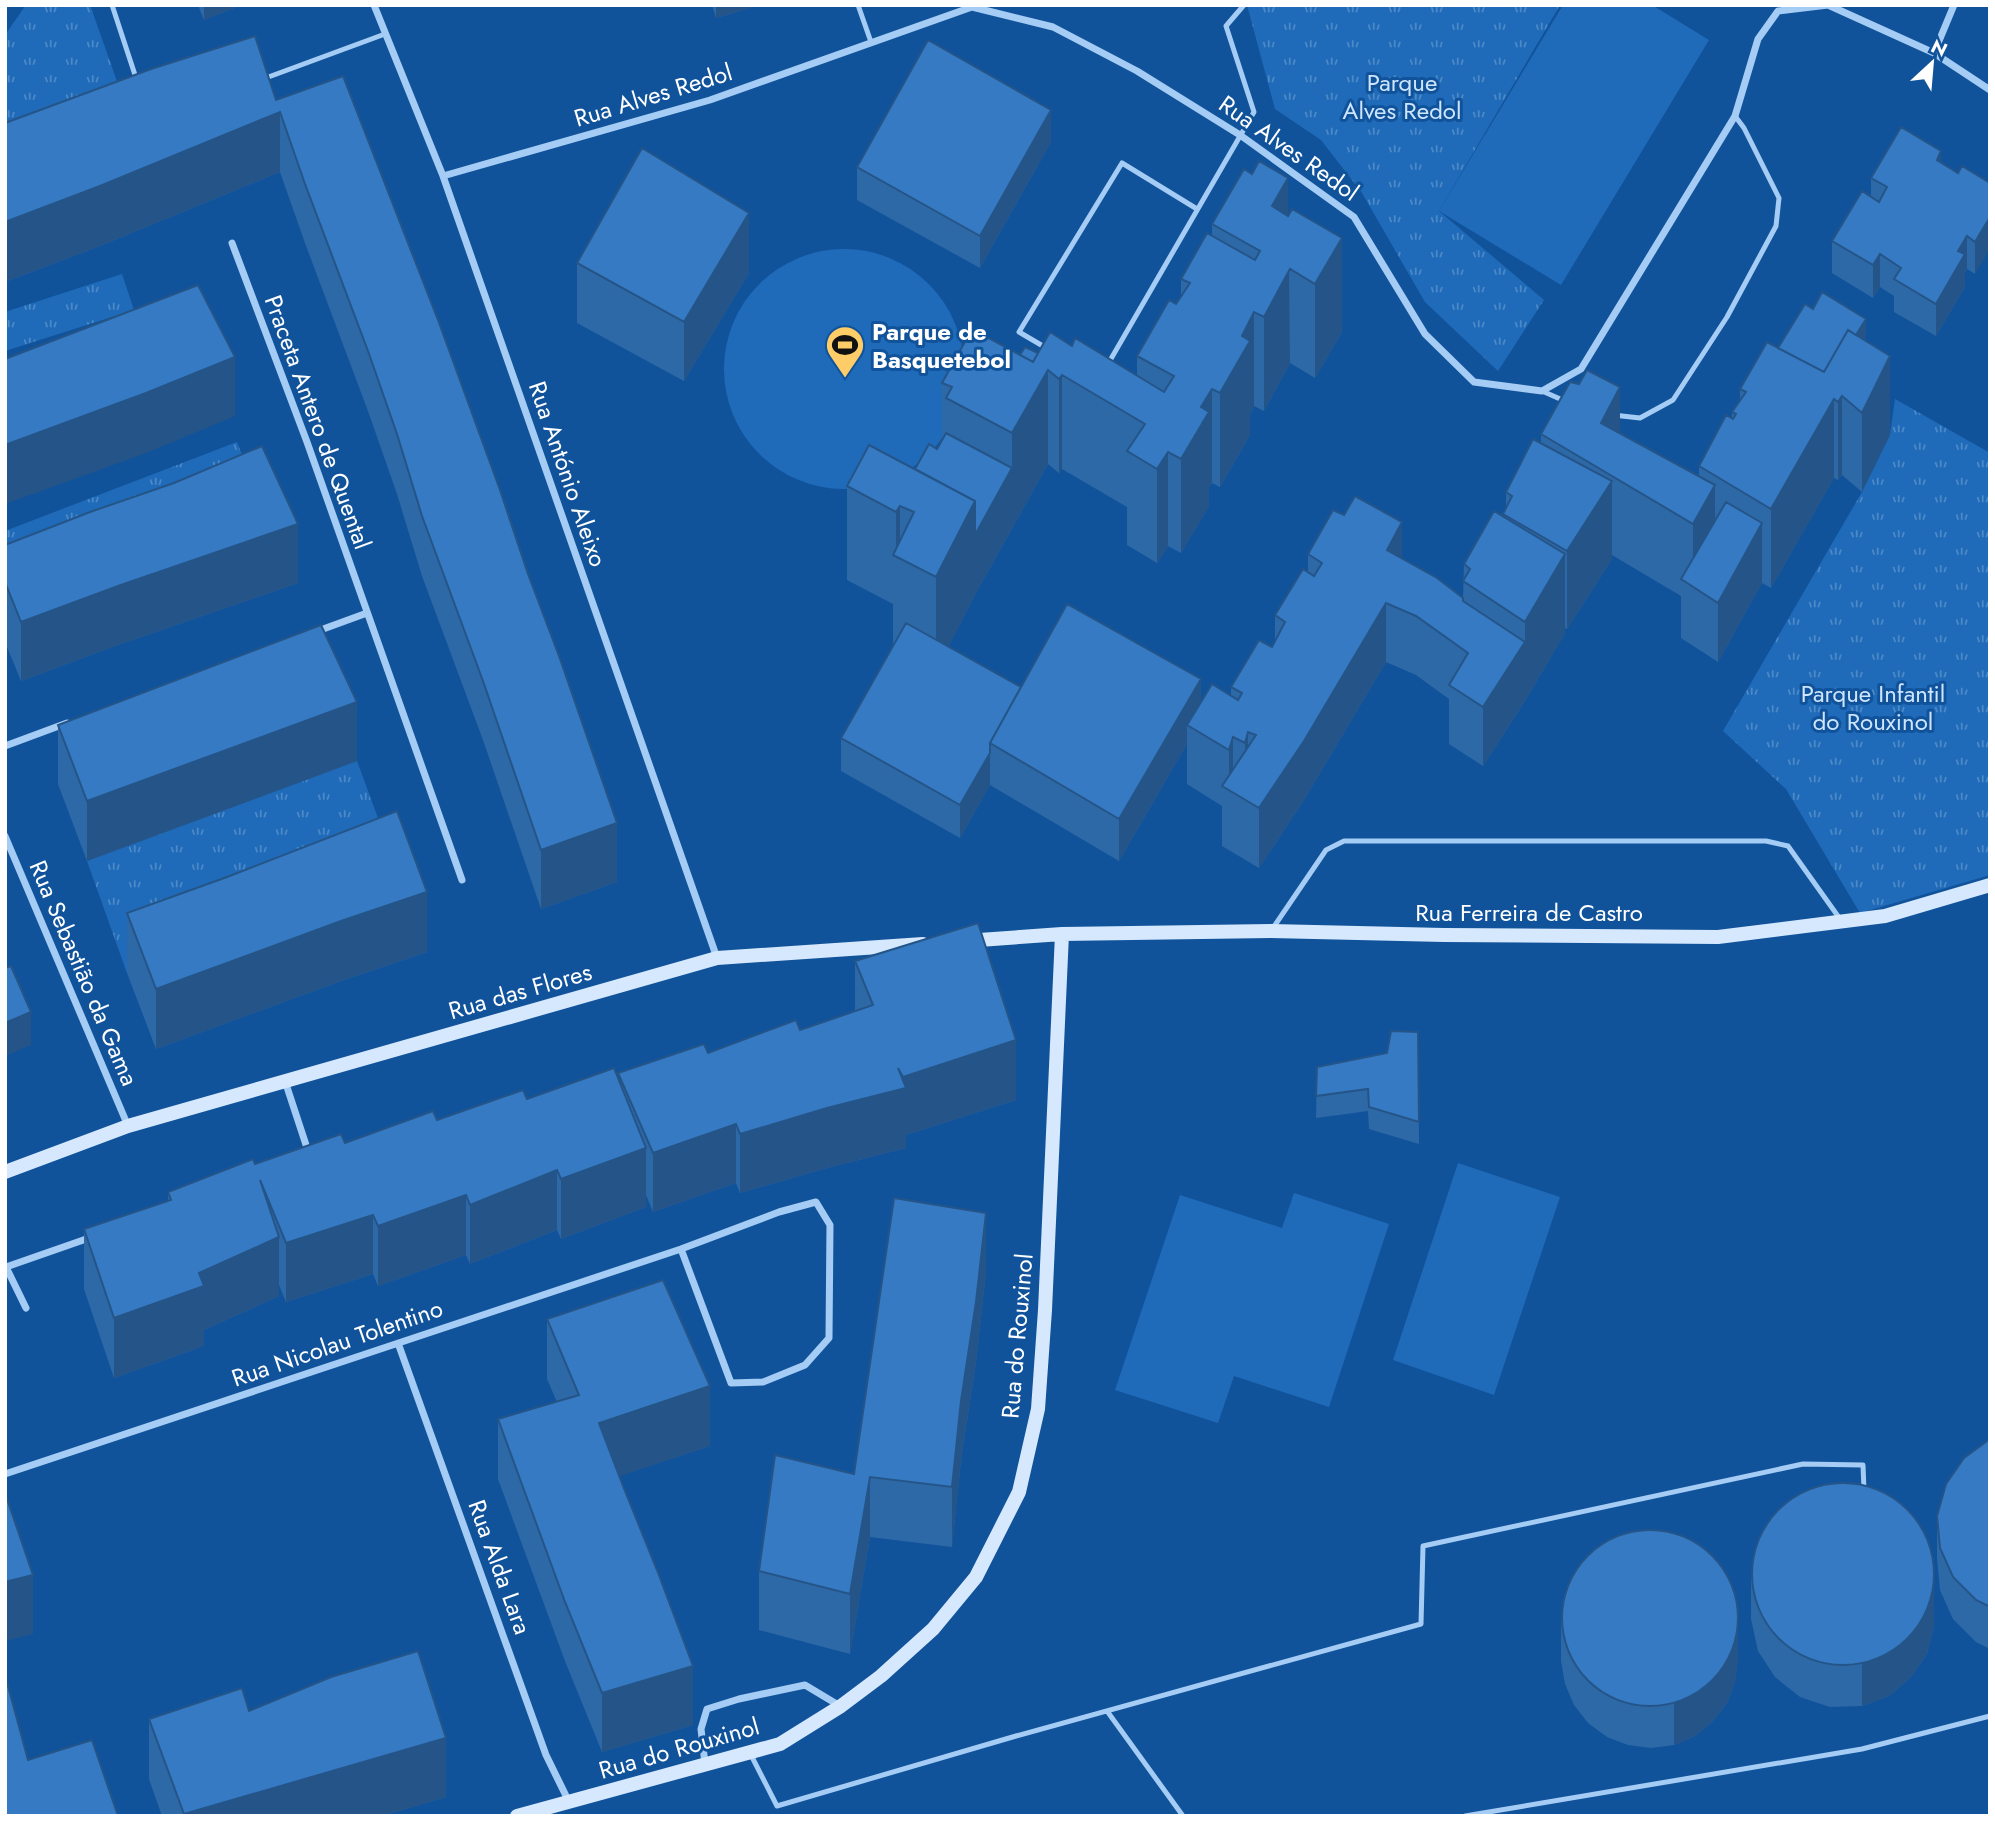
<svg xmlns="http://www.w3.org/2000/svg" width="1995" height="1821" font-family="Jost,sans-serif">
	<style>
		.park { fill: url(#park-tufts) }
		.pitch { fill: #1f6bb9 }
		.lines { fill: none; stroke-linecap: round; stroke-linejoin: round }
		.lane { stroke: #a5ccf4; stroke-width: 5 }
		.street { stroke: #a5ccf4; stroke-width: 7 }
		.secondary { stroke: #d5e8fd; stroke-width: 14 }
		.wall { fill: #2e69a7 }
		.shaded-wall { fill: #255588 }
		.building { fill: #357ac2; stroke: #255588; stroke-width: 2 }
		.labels { text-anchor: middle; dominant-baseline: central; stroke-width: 6; stroke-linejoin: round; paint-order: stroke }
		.park-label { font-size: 24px; fill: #cde5fe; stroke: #11539b }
		.street-label { font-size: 24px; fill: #fff; stroke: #11539b }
		.poi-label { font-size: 24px; font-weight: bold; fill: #fff; stroke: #11539b; text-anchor: start }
	</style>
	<defs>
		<pattern id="park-tufts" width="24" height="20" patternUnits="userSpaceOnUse" patternTransform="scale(1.75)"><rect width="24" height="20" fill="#1f6bb9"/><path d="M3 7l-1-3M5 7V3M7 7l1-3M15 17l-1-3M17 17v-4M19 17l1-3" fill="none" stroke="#4c89c7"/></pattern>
	</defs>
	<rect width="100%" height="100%" fill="#11539b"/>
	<path class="park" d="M26,5H90L130,118L5,163V35Z
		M1247,5H1560L1439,211L1544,300L1498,371L1425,302L1362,193L1321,140L1275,109Z
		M122,274L134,310L5,351V312Z
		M1895,399L1990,453V875L1860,913L1786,789L1723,731L1862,492L1890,435Z
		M237,442L262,506L5,605V531Z
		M357,761L397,870L127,973L87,861Z"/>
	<path class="pitch" d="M1563,5H1652L1709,40L1561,285L1439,211Z
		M724 369a120 120 0 1 1 240 0a120 120 0 1 1-240 0Z
		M1458,1163L1560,1197L1494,1395L1393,1360Z
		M1294,1193L1389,1224L1329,1407L1234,1376L1218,1423L1115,1390L1180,1195L1282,1228Z"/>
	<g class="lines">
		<path class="lane" d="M112,5L137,81
			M858,5L871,42
			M263,79L385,34
			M1048,349L1019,332L1122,163L1197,209
			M1108,364L1254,112L1226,26L1244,5
			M1542,391L1567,402
			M1613,415L1640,418L1673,400L1727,317L1776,226L1779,198L1744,128L1735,116
			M1273,928L1326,850L1344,841H1766L1788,846L1840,919
			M1107,1711L1183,1816
			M751,1755L777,1806L1016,1736L1421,1624L1423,1546L1803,1464L1863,1465L1864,1490
			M1465,1816L1862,1749L1990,1716"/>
		<path class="street" d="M374,5L443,176L717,958
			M1828,5L1934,53L1990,90
			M1934,53L1954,5
			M443,176L710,100L972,7L1053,27L1137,71L1240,135L1354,217L1425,334L1474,382L1542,391L1581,369L1735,116L1758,39L1778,11L1828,5
			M232,243L307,442L462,880
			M315,632L367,613
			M5,746L67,723
			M5,836L128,1126
			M285,1081L309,1154
			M26,1308L6,1267L92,1237
			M398,1343L546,1755L569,1802
			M5,1474L681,1249L779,1212L816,1202L830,1225L829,1338L805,1365L763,1382L731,1383L681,1249
			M705,1764L701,1729L707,1709L739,1699L805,1685L840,1706"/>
		<path class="secondary" d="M965,941L1062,934L1271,931L1444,935L1718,937L1885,916L1990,885
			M5,1172L128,1126L717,958L923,944
			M517,1816L780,1744L841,1706L881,1676L933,1629L976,1577L1019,1492L1038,1409L1045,1310L1062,934"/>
	</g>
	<path class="wall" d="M198,5H242L204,20Z
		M712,5H760L716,18Z
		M276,100L617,882L541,909L483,740L422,576L397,494L368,411L305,243L280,172L100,246L5,282V123Z
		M1051,142L980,268L857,200V167Z
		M1941,163L1958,173L1990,183L1975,274L1967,269L1965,272V287L1936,336L1894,312V296L1880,287L1873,298L1832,273V241L1871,197V178Z
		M1288,215L1342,332L1315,378L1290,363L1264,411L1254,406L1250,414V435L1220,487L1212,483L1209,487V506L1181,553L1168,546L1157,563L1127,545V507L1062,469L1059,473L1048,464L975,595L948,647L1021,687L1201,703L1231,696V687L1272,647L1275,642V615L1308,571V554L1402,558L1463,598L1464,564L1503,516L1506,507V492L1541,443V434L1620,433L1699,476V466L1732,418V412L1740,401V389L1778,348L1866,341L1890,435L1862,492L1842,475L1838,480L1834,478L1771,588L1762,583L1718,662L1681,638V596L1612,555V559L1567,629L1565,628V633L1525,701L1483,766L1449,744V699L1416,675L1386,662L1304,800L1259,868L1222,846V806L1187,784V744L1119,861L990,785L960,838L841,771V738L893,647V604L847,580V486L915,469L937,449L942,441V383L1020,355L1038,353L1072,346L1137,376V356L1181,296V279L1212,236V224Z
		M577,263L749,273L684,381L577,323Z
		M5,545L298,583L118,645L21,681L5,642Z
		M58,725L357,761L87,861L58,784Z
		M127,913L427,952L341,981L156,1049L127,973Z
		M855,961L1016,1100L906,1135V1148L827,1168L740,1193L736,1183L653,1212L646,1195V1207L561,1239L557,1230L470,1264L466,1255L378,1286L373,1274L286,1302L279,1285V1296L204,1330V1346L114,1378L84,1289V1229L168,1201V1192L255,1164L437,1120L618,1078V1073L708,1053L800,1030L855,1011Z
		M1418,1032L1419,1144L1369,1129L1368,1111L1316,1118L1317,1067L1387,1053Z
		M986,1273L976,1362L961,1460L952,1547L870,1537L850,1654L759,1630V1571L854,1474Z
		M547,1319L710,1446L619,1476L693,1725L602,1752L565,1661L498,1479V1419L557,1402L547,1379Z
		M1990,1439V1649L1976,1642L1953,1619L1940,1590L1937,1558V1516Z
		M1751,1577L1934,1626L1927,1654L1911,1677L1889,1696L1862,1706L1830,1707L1800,1697L1775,1677L1758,1651L1751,1619Z
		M1561,1619L1738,1659L1735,1682L1727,1703L1713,1721L1695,1736L1674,1745L1651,1748L1628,1745L1607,1737L1588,1723L1574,1705L1565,1684L1561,1661Z
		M249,1711L446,1797L382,1816H162L149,1779V1719Z"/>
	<path class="shaded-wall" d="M204,5H242L204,20Z
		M716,5H760L716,18Z
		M1051,110V142L980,268V236Z
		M280,112V172L100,246L5,282V222Z
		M1941,151V184L1937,160Z
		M1288,178L1290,363L1264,411V317L1272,206Z
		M749,213V273L684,381V322Z
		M1990,217V249L1975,274V242Z
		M1967,236V269L1965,272V287L1936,336V304L1958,251Z
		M1342,238V332L1315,378V284Z
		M1880,254V287L1873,298V265Z
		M1254,312V406L1250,414V435L1220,487V393L1242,336Z
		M1866,319V379L1842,396V475L1838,480V402L1834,399V478L1771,588V509L1826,388Z
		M1890,356V435L1862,492V413Z
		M235,357V416L146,453L5,504V445Z
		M1048,370V464L975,595L936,671V577L975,501L1012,468V433Z
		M1062,375V469L1059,473V379Z
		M1620,387V466L1601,423Z
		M1212,389V483L1209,487V506L1181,553V459L1201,407Z
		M1168,452V546L1157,563V469Z
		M1612,481V559L1567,629V551Z
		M1715,485V563L1693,586V524Z
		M900,506V558L896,556V512Z
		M1402,522V582L1387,550Z
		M1762,523V583L1718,662V603Z
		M298,524V583L118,645L21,681V622L118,586Z
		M1565,554V633L1525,701L1483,766V707L1525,642V622Z
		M1386,603V662L1304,800L1259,868V808Z
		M1201,679V721L1187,725V744L1119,861V819Z
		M357,702V761L87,861V801Z
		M1248,732V792L1245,800V743Z
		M1233,737V793L1229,790V750Z
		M990,753V785L960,838V805Z
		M617,823V882L541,909V850Z
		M427,892V952L341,981L156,1049V989L341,921Z
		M31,1012V1045L5,1056V1023Z
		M1016,1040V1100L906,1135V1148L827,1168L740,1193V1134L827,1108L903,1089V1077Z
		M736,1124V1183L653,1212V1153Z
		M646,1148V1207L561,1239V1179Z
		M557,1170V1230L470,1264V1205Z
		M466,1195V1255L378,1286V1226Z
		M986,1213V1273L976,1362L961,1460L952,1547V1487L961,1401Z
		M373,1215V1274L286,1302V1243Z
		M279,1237V1296L204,1330V1346L114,1378V1318L199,1273Z
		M710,1386V1446L599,1483V1423Z
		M870,1477V1537L850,1654V1594Z
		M33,1575V1634L5,1641V1582Z
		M1934,1584V1626L1927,1654L1911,1677L1889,1696L1862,1706V1664Z
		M1738,1617V1659L1735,1682L1727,1703L1713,1721L1695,1736L1674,1745V1703Z
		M693,1666V1725L602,1752V1693Z
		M446,1738V1797L382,1816H184V1814Z"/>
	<path class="building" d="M255,36L276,100L343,76L438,320L500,490L528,574L559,656L617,823L541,850L483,681L422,516L397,434L368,351L305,184L280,112L100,186L5,222V123L151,69Z
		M928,40L1051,110L980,236L857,167Z
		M1901,127L1941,151L1937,160L1958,173L1962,166L1990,183V217L1975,242L1967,236L1958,251L1965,254L1936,304L1894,279L1901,268L1880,254L1873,265L1832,241L1862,191L1879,202L1887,187L1871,178Z
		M642,148L749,213L684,322L577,263Z
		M1259,161L1288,178L1272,206L1288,216L1292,209L1342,238L1315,284L1290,269L1264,317L1254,312L1242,336L1250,341L1220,393L1212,389L1201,407L1209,412L1181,459L1168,452L1157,469L1127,451L1145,424L1062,375L1059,379L1048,370L1012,433L946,398L952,387L942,383L972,329L1033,362L1050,332L1072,346L1075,338L1164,392L1174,376L1137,356L1169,300L1176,304L1190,283L1181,279L1207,233L1255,260L1260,251L1212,224L1244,169L1252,174Z
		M198,285L235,357L146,393L5,445V359Z
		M1822,292L1866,319L1856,335L1848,330L1824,372L1778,348L1805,304L1813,309Z
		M1848,330L1890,356L1862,413L1842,396L1838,402L1834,399L1771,509L1699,466L1726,415L1733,419L1736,414L1732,412L1746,392L1740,389L1767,342L1824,372Z
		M1025,347L1038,353L1033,362L1020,355Z
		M1587,370L1620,387L1601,423L1715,485L1693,524L1541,434L1570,382L1579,384Z
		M946,433L1012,468L975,535V501L915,469L929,444L937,449Z
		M1533,439L1612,481L1567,551L1503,514L1512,496L1506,492Z
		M869,445L975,501L936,577L893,555L914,512L900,506L896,512L847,486Z
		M262,446L298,524L118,586L21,622L5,582V545L90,512L174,483Z
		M1355,496L1402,522L1387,550L1437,578L1463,598V601L1525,642L1483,707L1449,685L1468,653L1416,616L1386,603L1304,741L1259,808L1222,786L1256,735L1248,732L1245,743L1233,737L1229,750L1187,725L1212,684L1238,700L1242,693L1231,687L1259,640L1272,647L1285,622L1275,615L1303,569L1314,576L1322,563L1308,554L1333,510L1344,515Z
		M1726,502L1762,523L1718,603L1681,579Z
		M1494,511L1565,554L1525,622L1463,581L1470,569L1464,564Z
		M1067,604L1201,679L1119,819L990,743Z
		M906,623L1021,687L990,743V753L960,805L841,738Z
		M321,625L357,702L87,801L58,725Z
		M397,811L427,892L341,921L156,989L127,913L227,877Z
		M978,923L1016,1040L903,1077L898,1068L906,1088L827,1108L740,1134L736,1124L653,1153L618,1073L704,1044L708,1053L796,1020L800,1030L873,1005L855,961Z
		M11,966L31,1012L5,1023V968Z
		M1391,1031L1418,1032L1419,1122L1369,1107L1368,1089L1316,1096L1317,1067L1387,1053Z
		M614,1068L646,1148L561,1179L557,1170L470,1205L466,1195L378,1226L373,1215L286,1243L260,1180L279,1237L199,1273L204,1286L114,1318L84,1229L171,1200L168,1192L253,1159L255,1164L341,1134L345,1143L433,1111L437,1120L523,1090L527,1099Z
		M894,1198L986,1213L976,1302L961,1401L952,1487L870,1477L850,1594L759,1571L775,1455L854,1474Z
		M663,1280L710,1386L599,1423L623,1486L657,1570L693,1666L602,1693L565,1602L498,1419L579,1395L547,1319Z
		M1990,1439V1607L1976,1600L1953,1577L1940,1548L1937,1516L1946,1484L1964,1458Z
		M1752 1574a91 91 0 1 1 182 0a91 91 0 1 1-182 0Z
		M5,1493L33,1575L5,1582Z
		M1562 1618a88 88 0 1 1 176 0a88 88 0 1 1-176 0Z
		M418,1651L446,1738L184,1814L149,1719L242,1688L249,1711L331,1677Z
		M5,1675L28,1760L92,1740L118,1816H5Z"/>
	<defs>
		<g id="stadium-pin" transform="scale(2.0125)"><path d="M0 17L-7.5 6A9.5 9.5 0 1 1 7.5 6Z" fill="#ffcd68" stroke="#11539b"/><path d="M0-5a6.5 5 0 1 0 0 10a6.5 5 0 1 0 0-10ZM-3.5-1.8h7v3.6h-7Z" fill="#111"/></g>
	</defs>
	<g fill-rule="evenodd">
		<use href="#stadium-pin" x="845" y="345"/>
	</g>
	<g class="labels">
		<g class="park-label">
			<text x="1402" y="82">Parque<tspan x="1402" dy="28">Alves Redol</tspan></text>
			<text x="1873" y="693">Parque Infantil<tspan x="1873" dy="28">do Rouxinol</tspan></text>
		</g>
		<g class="street-label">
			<text transform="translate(653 95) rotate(-17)">Rua Alves Redol</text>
			<text transform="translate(1289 148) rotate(35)">Rua Alves Redol</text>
			<text transform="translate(318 422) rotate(70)">Praceta Antero de Quental</text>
			<text transform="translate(568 474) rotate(71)">Rua António Aleixo</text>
			<text x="1529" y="912">Rua Ferreira de Castro</text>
			<text transform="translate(84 973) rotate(67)">Rua Sebastião da Gama</text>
			<text transform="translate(520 991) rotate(-16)">Rua das Flores</text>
			<text transform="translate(1017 1336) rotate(-85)">Rua do Rouxinol</text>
			<text transform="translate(337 1343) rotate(-19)">Rua Nicolau Tolentino</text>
			<text transform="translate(500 1567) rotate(70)">Rua Alda Lara</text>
			<text transform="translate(679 1748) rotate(-16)">Rua do Rouxinol</text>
		</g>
		<g class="poi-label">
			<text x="872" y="331">Parque de<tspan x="872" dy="28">Basquetebol</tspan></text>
		</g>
	</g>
	<rect width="1995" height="1821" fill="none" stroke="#ffffff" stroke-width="14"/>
	<g transform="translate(1932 63) rotate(26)" stroke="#11539b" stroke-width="5" paint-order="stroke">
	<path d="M0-5L12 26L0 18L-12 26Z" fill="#ffffff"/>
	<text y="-10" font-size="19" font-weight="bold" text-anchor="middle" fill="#ffffff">N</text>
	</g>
</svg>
